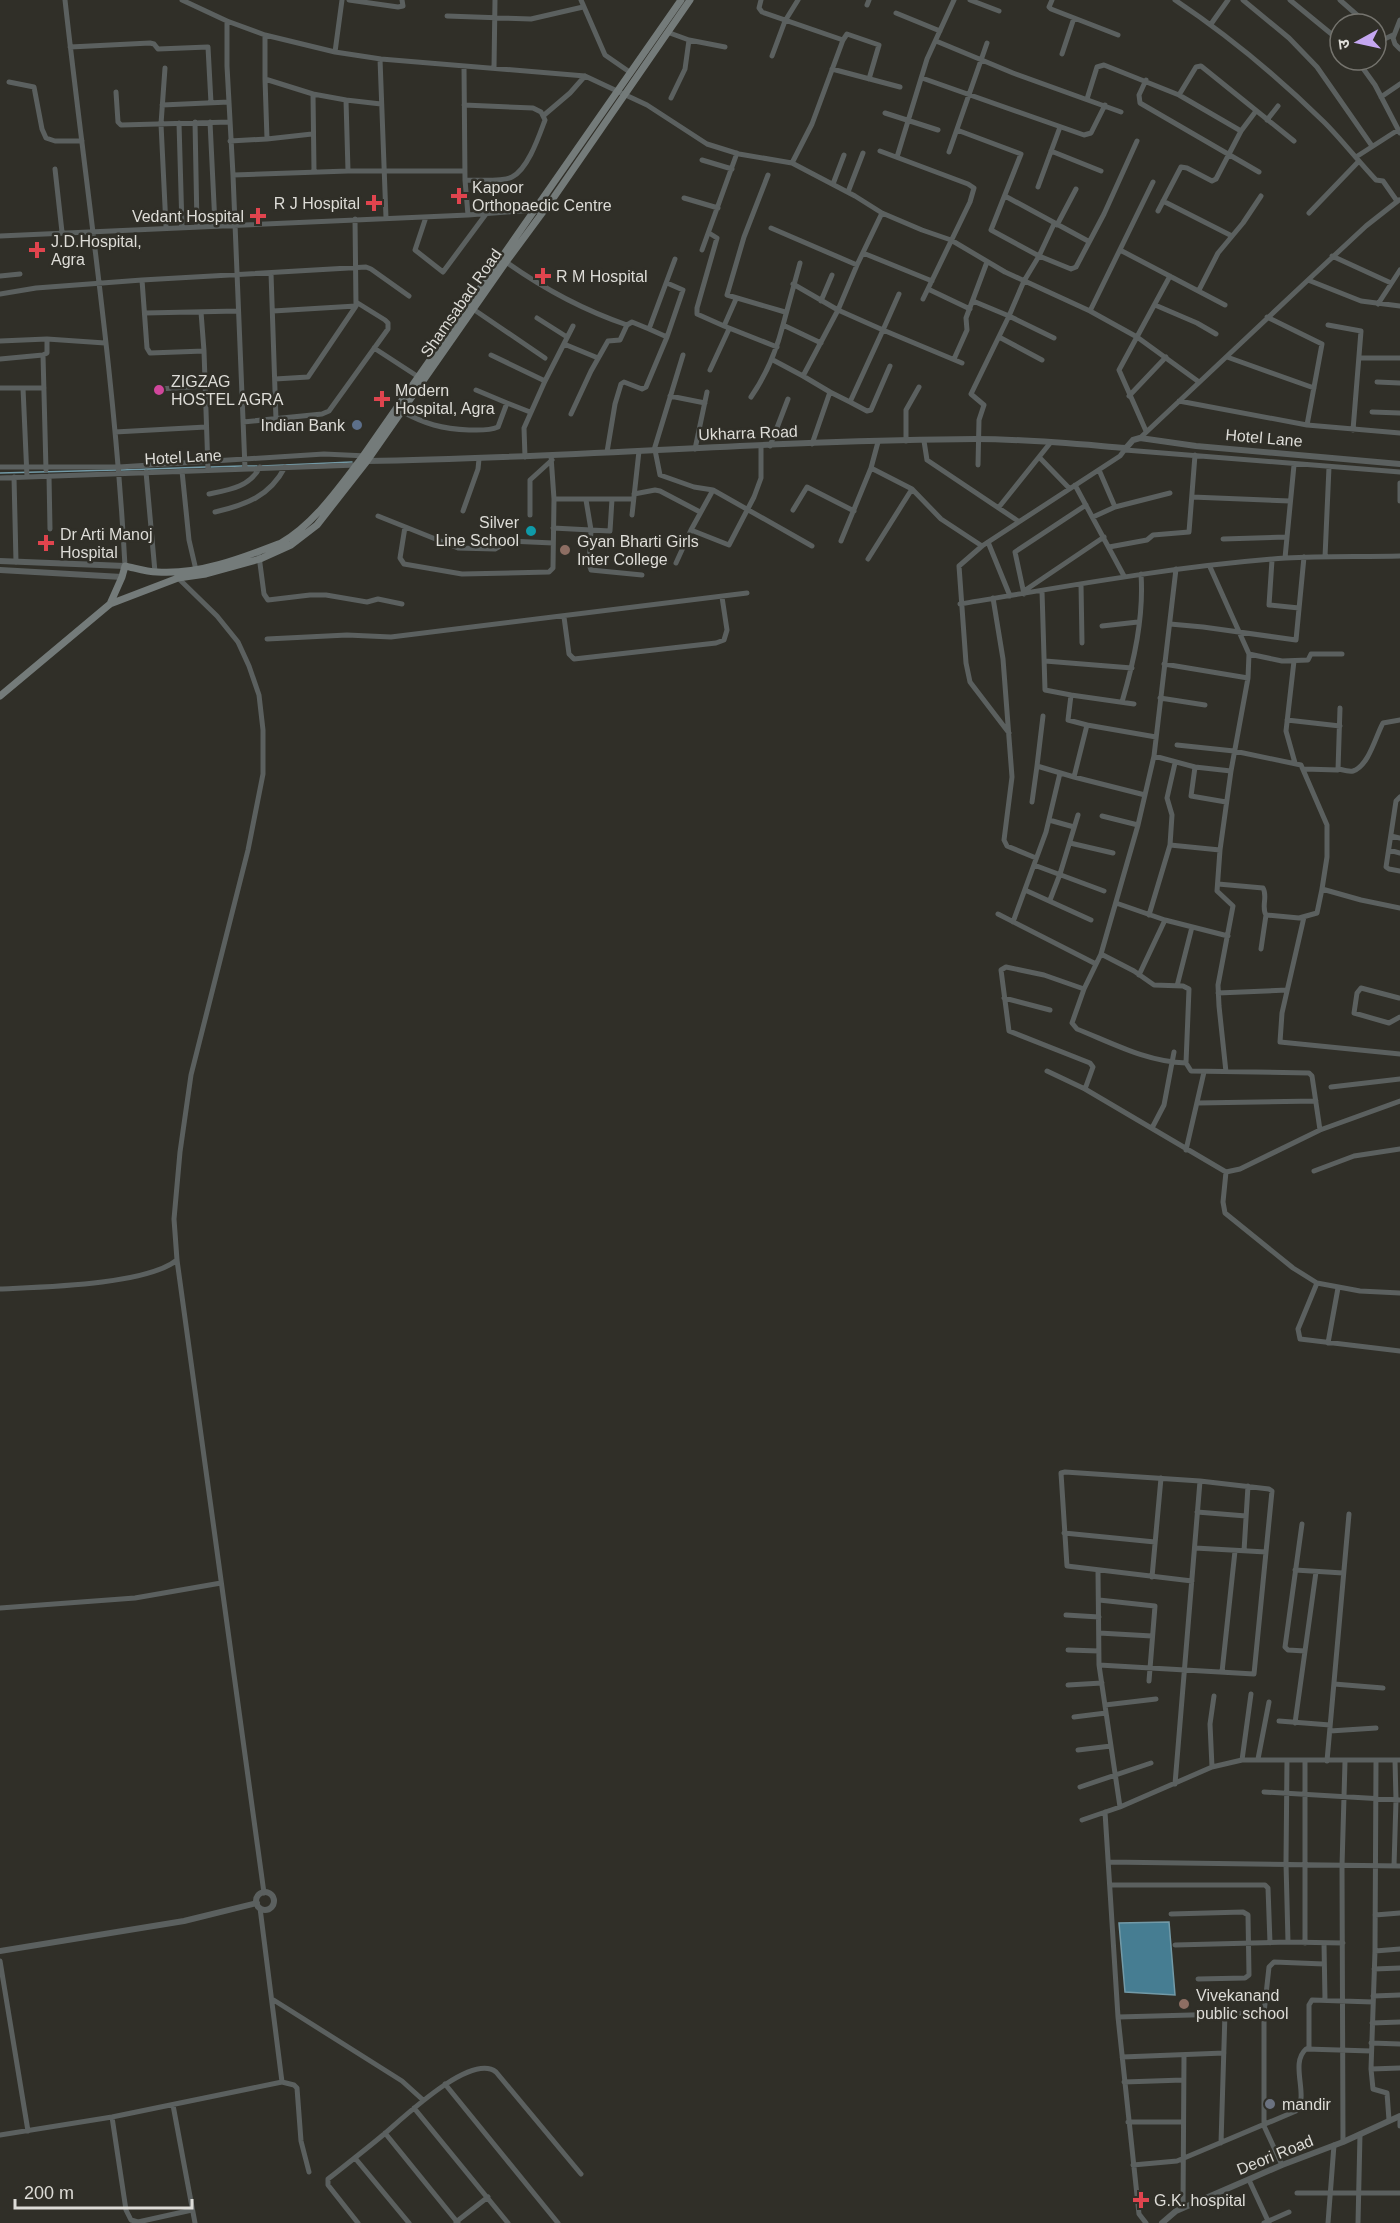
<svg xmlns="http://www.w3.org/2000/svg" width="1400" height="2223" font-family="Arial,'Noto Sans Devanagari',sans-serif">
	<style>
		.water { fill: #467d92; stroke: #739aa7; stroke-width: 1.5 }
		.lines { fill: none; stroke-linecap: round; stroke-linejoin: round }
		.stream { stroke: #739aa7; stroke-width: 1.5 }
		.minor { stroke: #5b605f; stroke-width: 5 }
		.tertiary { stroke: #5b605f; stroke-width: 6 }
		.secondary { stroke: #747b7a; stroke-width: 7 }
		.health-dot { fill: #e0444e; stroke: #302f28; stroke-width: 2 }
		.hotel-dot { fill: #d1479c; stroke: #302f28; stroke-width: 2 }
		.service-dot { fill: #5c6f8a; stroke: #302f28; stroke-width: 2 }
		.culture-dot { fill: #0f9aa8; stroke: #302f28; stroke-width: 2 }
		.education-dot { fill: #8d6e63; stroke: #302f28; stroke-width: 2 }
		.worship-dot { fill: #6b7280; stroke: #302f28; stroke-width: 2 }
		.labels { text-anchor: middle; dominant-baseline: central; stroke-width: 5; stroke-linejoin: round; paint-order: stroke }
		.poi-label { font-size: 16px; fill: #dddcd7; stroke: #302f28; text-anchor: start }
		.street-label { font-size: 16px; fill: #dddcd7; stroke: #302f28 }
	</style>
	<rect width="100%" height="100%" fill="#302f28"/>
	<path class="water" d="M1169,1922L1175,1995L1125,1992L1119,1923Z"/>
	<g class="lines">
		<path class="stream" d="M247,466H257
			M262,466L352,462
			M211,467L242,466
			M121,470L206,467
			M0,473L116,470"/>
		<path class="minor" d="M65,0C86,189 115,377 125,566
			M182,0L227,21L265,35L335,52L381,59L585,76L647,105L707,144L739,154L792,163L855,196L882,213L922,230L951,240L1005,272L1090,311L1137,337L1199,382
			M349,0L398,7L403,6L402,0
			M581,0L605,55L631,73
			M761,0L759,8L762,12L843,40
			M970,0L999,11
			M1052,0L1049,7L1051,9L1118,35
			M1175,0C1229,36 1278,77 1324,122C1342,140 1358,161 1376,180L1383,181L1397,201
			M1243,0L1289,38L1317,67L1372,146
			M1290,0L1340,41
			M1340,0L1365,22
			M867,5L869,0
			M896,13L940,31
			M447,16L531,19L583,7
			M1400,20L1393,38L1395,44L1400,49
			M227,21V66L233,175L245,468
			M1211,24L1228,0
			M667,32L689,40L685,69L671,98
			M265,35V79L313,94L314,171
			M689,40L725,47
			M936,41L1013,73L1121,112
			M1376,43L1393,35
			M70,47L150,43L154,44L158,49L208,47L211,103
			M335,52L342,0
			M1062,54L1074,18
			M772,56L785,21L798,0
			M380,59L386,218
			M1357,60L1375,85L1400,133
			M464,67L465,180L468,215
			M165,68L161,124L166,227
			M494,68L495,0
			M832,69L900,87
			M922,78L1084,135L1091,133L1105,105
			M265,79L267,139L312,134
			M1146,80L1139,95L1140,103L1259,172
			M9,82L34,87L42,129L46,138L55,141H82
			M116,92L118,122L121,125L230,122
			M313,94L346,100
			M1179,95L1196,67L1201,66L1294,141
			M1381,97L1400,84
			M1087,99L1097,67L1104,65L1179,95L1241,131
			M381,104L346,100L348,171H465
			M162,105L229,102
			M464,105L533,108L541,112L545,120C539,136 528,169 512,177C502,182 476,180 465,180
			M885,113L938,130
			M543,116L570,93L585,76
			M1267,120L1278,106
			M195,122L197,226
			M210,122L215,225
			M179,123L182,227
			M957,130L1021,154L991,230L1039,256L1071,269L1076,267L1104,214L1137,141
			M230,141L267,139
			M880,151L968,184L974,188L970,202L923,299
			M1051,151L1101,171
			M949,152L987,43
			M897,157L927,59L954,0
			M1356,157L1398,130
			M702,160L732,169
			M792,163L812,124L843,40L847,34L879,45L869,79
			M55,169L62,232
			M233,175L348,171
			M768,175L744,237L727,295L785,312
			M833,184L844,155
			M1038,187L1060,127
			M848,192L863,153
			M1005,196L1088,241
			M684,198L718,208
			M1163,201L1232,236
			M1158,211L1181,167L1187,168L1212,181L1216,179L1241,131L1256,111
			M1309,213L1359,161
			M426,217L415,250L443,272L486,214
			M1057,225L1076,189
			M771,228L857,265
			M709,233L717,238L697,308V314L724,326
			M0,236L468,215L535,210L542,213
			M702,250L737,153
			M1120,250L1225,305
			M863,253L932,281
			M1332,256L1391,283
			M506,262C544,289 583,310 627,325
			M800,263L783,325L821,343
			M271,273L276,420
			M0,276L20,274
			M142,280L147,348L150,353L204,351L201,312
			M1308,280L1366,226L1399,200
			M793,284L838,310L883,330L899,294
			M928,289L970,309
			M1199,290L1218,253L1243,223L1261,196
			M0,294L36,288L142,280L366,267L371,269L409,296
			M736,299L724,326L777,347
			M821,301L832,275
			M973,301L1009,316L1024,281L1039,256L1054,224
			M1378,304L1400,270
			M1155,305L1197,323L1216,334
			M473,309L545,358
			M273,311L356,306L355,219
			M1090,311L1153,182
			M145,313L238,311
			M1267,317L1322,344L1307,425
			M537,318L567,337
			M1328,325L1361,331L1353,430
			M667,337L649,329L675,259
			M999,337L1042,360
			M0,341L47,339L105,343
			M564,344L598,358
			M374,348L417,376
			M204,351L208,470
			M491,355L545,381
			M1227,357L1314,388
			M1359,358H1400
			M0,359L43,355
			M954,359L967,330L966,318L987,262
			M773,360L803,376
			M710,370L729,329
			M275,379L308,377L356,306
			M1377,382L1400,383
			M0,388H23L27,477
			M23,388H44
			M159,389L205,386
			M476,390L507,403
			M830,392L850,402L883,330L962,363
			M670,396L705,403
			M1129,396L1166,357
			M751,397C767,374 776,352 783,325
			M1179,401L1307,425L1400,433
			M850,402L867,411L871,410L890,366
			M401,411C425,424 442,429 469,430C479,430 489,431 498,427L507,403L530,412
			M1372,412L1400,413
			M571,414L591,371L608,341L620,340L627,325L632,322L649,329
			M243,422L322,414L329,411L388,329V323L385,320L356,302
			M1146,431L1119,370L1170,276
			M115,432L206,427
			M1140,438L1308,280L1361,301L1400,306
			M906,441V410L919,387
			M924,441L927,460L1018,521
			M812,444L830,392L803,376L838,310L857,265L882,213
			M770,446L788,399
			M695,449L707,392
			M654,450L683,355
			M655,450L660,475L694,487L713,490
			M1125,450L1400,472
			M607,452L615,404L621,384L624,382L642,389L646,387L667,337L683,290L667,283
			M525,457L524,428L545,381L573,326
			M1039,457L1069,488
			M978,465L979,420L984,405L971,394L1009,316L1054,338
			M0,467H119L324,454L367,456
			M871,468L912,489L941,519L982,546
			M46,470L43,355L47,353V339
			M1099,470L1115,507
			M182,471L189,540L196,570
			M146,472L155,572
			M49,476L50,529
			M14,477L16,562
			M0,478L357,465
			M1400,483V501
			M1075,485L1124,576
			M209,494C229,490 250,487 260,467
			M634,494L655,490L660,491L700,512
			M1192,497L1290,501
			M554,499H612
			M586,500L591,530L589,564L591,570L642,575
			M999,507L1051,442
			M793,510L807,487L854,511
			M463,511L478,469L479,459
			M215,512C246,505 270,496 285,467
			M530,515V480L552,460
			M632,515L639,451
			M378,516L458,548L495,549L509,541L553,543
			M1093,517L1115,507L1170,493
			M405,527L400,558L404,564L462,574L549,572L553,568L554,499L551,456
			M553,528L610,531L612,499H633
			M691,530L729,545L754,497L761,478V446
			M1223,539L1286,537
			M841,541L871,468L878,442
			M988,542L1010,596
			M1109,547L1147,540L1153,535L1189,532L1195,455
			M259,556L264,594L268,600L310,595H326L367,602L378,599L402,604
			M1325,557L1329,467
			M1285,558L1294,465
			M868,559L912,489
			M1272,560L1269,605L1299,608
			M676,563L691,530L713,490L812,546
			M1210,567L1249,654L1248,678L1231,771L1220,850L1217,891L1233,906L1218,985L1219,1006L1226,1072
			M1176,569L1154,756L1138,825L1101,954L1084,989L1072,1023L1077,1029C1112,1043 1147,1062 1186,1063L1191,1071L1309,1073L1312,1076L1320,1130
			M177,577L217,616L238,642L249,666L259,695L263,730V774L248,850L191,1075L180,1152L174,1219L177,1260L264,1893
			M1081,584L1082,643
			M1024,591L1104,537
			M1042,591L1045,690L1071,695L1068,720L1087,725L1074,777L1037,766L1043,716
			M1024,594L1015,552L1086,505
			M993,598L1003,659L1012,777L1004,840L1007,846L1036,858
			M960,604C1068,586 1176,566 1286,558C1324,556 1362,557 1400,556
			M564,617L569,654L574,659L716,643L724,640L727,630L722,597
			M1170,624L1203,627L1296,640L1304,557
			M1102,626L1138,622
			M267,639L347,635L391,637L747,593
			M1249,654L1282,661L1308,660L1311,654H1342
			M1045,661L1132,668
			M1294,661L1286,731L1295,763
			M1164,664L1248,678
			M1071,695L1134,704
			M1160,698L1205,705
			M1122,702C1134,661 1144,617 1141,574
			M1287,720L1340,726
			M1087,725L1156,737
			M1009,733L970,682L966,663L959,566L982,546L1120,456L1126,448
			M1177,745L1234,751L1301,765L1327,825V857L1322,889L1361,900L1400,908
			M1154,756L1195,767L1231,771
			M1195,767L1191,796L1226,802
			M1304,769L1338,770L1340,708
			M1339,769C1343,770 1349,772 1353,771C1369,766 1376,735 1383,723L1400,720
			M1074,777L1145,795
			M1400,797L1396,801L1386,867L1389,869L1400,871
			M1032,802L1037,766
			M1102,816L1138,825
			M1049,820L1074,827
			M1391,836L1400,838
			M1070,843L1113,853
			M1170,845L1220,850
			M1389,850L1400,853
			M1034,865L1104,891
			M1218,884L1263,888C1268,896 1261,907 1266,915L1299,918L1317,913L1322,889
			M1025,890L1091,920
			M1050,900L1060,874L1078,815
			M1116,903L1165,920L1228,936
			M998,914L1096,964
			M1149,915L1170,845L1172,815L1167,798L1175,763
			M1304,917L1282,1013L1280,1042L1400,1054
			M1013,922L1046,832L1060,773
			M1261,949L1266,915
			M1101,954L1134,971L1154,985L1183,986L1189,989L1186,1063
			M1139,975L1165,920
			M1177,986L1192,927
			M1084,989L1044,975L1006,967L1001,970L1009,1031L1090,1063L1093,1067L1085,1089
			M1218,993L1287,990
			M1004,998L1050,1010
			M1399,998L1361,988L1357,993L1354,1013L1389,1023L1400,1017
			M1047,1071L1085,1089L1226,1172L1240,1169L1320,1130L1400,1101
			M1331,1087L1400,1079
			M1198,1103L1316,1101
			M1152,1128L1164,1105L1174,1052
			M1186,1150L1204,1072
			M1314,1171L1354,1156L1400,1149
			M1226,1172L1223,1202L1225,1213L1293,1268L1317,1283L1360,1291L1400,1293
			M1317,1283L1298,1329L1300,1339L1400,1351
			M0,1289C42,1287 146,1285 177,1260
			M1328,1343L1338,1288
			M1197,1512L1246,1516
			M1302,1524L1285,1647L1288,1650L1305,1651
			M1064,1533L1155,1542
			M1195,1548L1266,1552
			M1244,1551L1248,1486
			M1295,1570L1343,1573
			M1098,1571L1099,1665L1120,1807
			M1152,1577L1161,1478
			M1099,1600L1155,1606L1149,1681
			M0,1608L135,1598L221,1583
			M1066,1615L1099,1617
			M1099,1633L1152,1636
			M1068,1650L1099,1651
			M1099,1665L1254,1674L1272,1491L1269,1489L1200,1481L1065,1472L1061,1473L1067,1566L1192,1581
			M1222,1672L1235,1551
			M1334,1684L1383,1688
			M1068,1685L1102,1683
			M1105,1705L1156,1699
			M1074,1717L1106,1713
			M1279,1721L1330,1725
			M1295,1723L1316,1572
			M1330,1731L1376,1728
			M1078,1750L1111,1746
			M1258,1759L1269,1702
			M1242,1760L1251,1694
			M1287,1760L1286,1863L1288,1942
			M1327,1761L1349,1514
			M1212,1767L1210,1724L1214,1696
			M1175,1784L1200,1481
			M1080,1787L1151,1763
			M1264,1792L1400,1800
			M1105,1812L1118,2017L1139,2214L1146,2223
			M1082,1820L1120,1807L1212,1767L1242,1760H1400
			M1108,1862L1400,1866
			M1394,1866L1396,1800L1395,1760
			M1110,1885H1265L1268,1888L1270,1943
			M1171,1914L1243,1912L1248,1915L1249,1975L1245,1978L1198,1979
			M1375,1915L1400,1913
			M1305,1943V1761
			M1324,1943L1325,2000
			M1175,1945L1288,1942L1343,1943
			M1375,1951L1400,1949
			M0,1961L28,2131
			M1374,1969L1400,1968
			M1373,1996L1400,1995
			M272,1999L402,2081L423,2100
			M1118,2017L1264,2013
			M1372,2023L1400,2022
			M1371,2043L1400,2044
			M1309,2049V2005L1312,2000L1373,2002
			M1122,2057L1224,2053
			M1371,2069L1375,1951L1376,1761
			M282,2082L294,2085L297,2088L301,2141L309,2172
			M1124,2082L1183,2080
			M445,2084L558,2223
			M173,2105L195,2223
			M414,2108L508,2223
			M1400,2116V2126
			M112,2117L126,2210L131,2220L138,2222L192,2210
			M1389,2120L1387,2093L1373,2089L1371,2069L1400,2068
			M1128,2122H1183
			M385,2133L458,2223
			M0,2135L112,2117L282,2082L260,1908
			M1343,2142L1342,1866L1345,1762
			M1221,2143L1225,2013
			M355,2158L409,2223
			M1133,2165L1177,2161L1296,2111C1310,2096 1289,2064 1306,2049L1371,2051
			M1282,2165L1264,2126V2013L1269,1967L1274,1962L1324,1964
			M1249,2180L1269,2223
			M1297,2193H1400
			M1183,2208L1184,2055
			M456,2222L488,2197
			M358,2223L328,2185V2179C347,2164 365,2150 383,2135C402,2119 471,2052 496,2072L581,2174
			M1264,2223L1289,2212
			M1328,2223L1334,2145
			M1358,2223L1360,2134"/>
		<path class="tertiary" d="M367,461C570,458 773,440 976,439C1026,439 1076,444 1126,448L1133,440L1140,438L1196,446L1400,464
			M0,561L125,566
			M0,570L122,577
			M256 1901a9 9 0 1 1 18 0a9 9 0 1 1-18 0Z
			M0,1951L184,1921L257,1903
			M1162,2223L1176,2211L1215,2194L1282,2165L1343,2142L1400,2116"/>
		<path class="secondary" d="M110,604L122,577L125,566C135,568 146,572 157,572C199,575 242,558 281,543C314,524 338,489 361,459L681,0
			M0,696L110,604L178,578L206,574L260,559L291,545L317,525L367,461L506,262L554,197L690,0"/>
	</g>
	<g class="health-dot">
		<path d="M456 187h6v6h6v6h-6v6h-6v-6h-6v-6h6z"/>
		<path d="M371 194h6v6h6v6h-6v6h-6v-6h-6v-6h6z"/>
		<path d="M255 207h6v6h6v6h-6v6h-6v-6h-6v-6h6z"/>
		<path d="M34 241h6v6h6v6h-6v6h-6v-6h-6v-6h6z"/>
		<path d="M540 267h6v6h6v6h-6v6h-6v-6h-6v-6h6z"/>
		<path d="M379 390h6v6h6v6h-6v6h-6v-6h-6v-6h6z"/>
		<path d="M43 534h6v6h6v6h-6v6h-6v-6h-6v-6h6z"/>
		<path d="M1138 2191h6v6h6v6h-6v6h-6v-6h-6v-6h6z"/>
	</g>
	<circle class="hotel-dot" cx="159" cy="390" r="6"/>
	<circle class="service-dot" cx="357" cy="425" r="6"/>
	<circle class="culture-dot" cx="531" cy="531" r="6"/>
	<g class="education-dot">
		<circle cx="565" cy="550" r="6"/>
		<circle cx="1184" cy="2004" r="6"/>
	</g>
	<circle class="worship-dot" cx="1270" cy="2104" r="6"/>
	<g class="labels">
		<g class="poi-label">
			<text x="472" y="187">Kapoor<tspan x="472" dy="18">Orthopaedic Centre</tspan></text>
			<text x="360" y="203" text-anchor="end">R J Hospital</text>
			<text x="244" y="216" text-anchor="end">Vedant Hospital</text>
			<text x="51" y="241">J.D.Hospital,<tspan x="51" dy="18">Agra</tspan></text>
			<text x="556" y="276">R M Hospital</text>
			<text x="171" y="381">ZIGZAG<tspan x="171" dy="18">HOSTEL AGRA</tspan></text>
			<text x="395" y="390">Modern<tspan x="395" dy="18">Hospital, Agra</tspan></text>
			<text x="345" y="425" text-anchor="end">Indian Bank</text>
			<text x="519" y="522" text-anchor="end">Silver<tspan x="519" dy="18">Line School</tspan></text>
			<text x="60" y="534">Dr Arti Manoj<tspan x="60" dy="18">Hospital</tspan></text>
			<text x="577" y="541">Gyan Bharti Girls<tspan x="577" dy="18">Inter College</tspan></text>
			<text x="1196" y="1995">Vivekanand<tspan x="1196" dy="18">public school</tspan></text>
			<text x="1282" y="2104">mandir</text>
			<text x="1154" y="2200">G.K. hospital</text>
		</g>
		<g class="street-label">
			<text transform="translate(461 303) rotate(-55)">Shamsabad Road</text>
			<text transform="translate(748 433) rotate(-2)">Ukharra Road</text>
			<text transform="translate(1264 438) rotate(5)">Hotel Lane</text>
			<text transform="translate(183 457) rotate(-3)">Hotel Lane</text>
			<text transform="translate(1275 2155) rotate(-22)">Deori Road</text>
		</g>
	</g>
	<g transform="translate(1358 42) rotate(262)"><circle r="28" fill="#302f28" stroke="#75746e" stroke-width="1.5"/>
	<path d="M0-4.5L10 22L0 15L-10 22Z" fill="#c5a7f1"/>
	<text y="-9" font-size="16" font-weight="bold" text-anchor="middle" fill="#dddcd7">उ</text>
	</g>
	<path d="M15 2199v9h177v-9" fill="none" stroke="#dddcd7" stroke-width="3"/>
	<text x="24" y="2199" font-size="18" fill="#dddcd7" stroke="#302f28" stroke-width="4.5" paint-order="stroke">200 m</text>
</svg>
